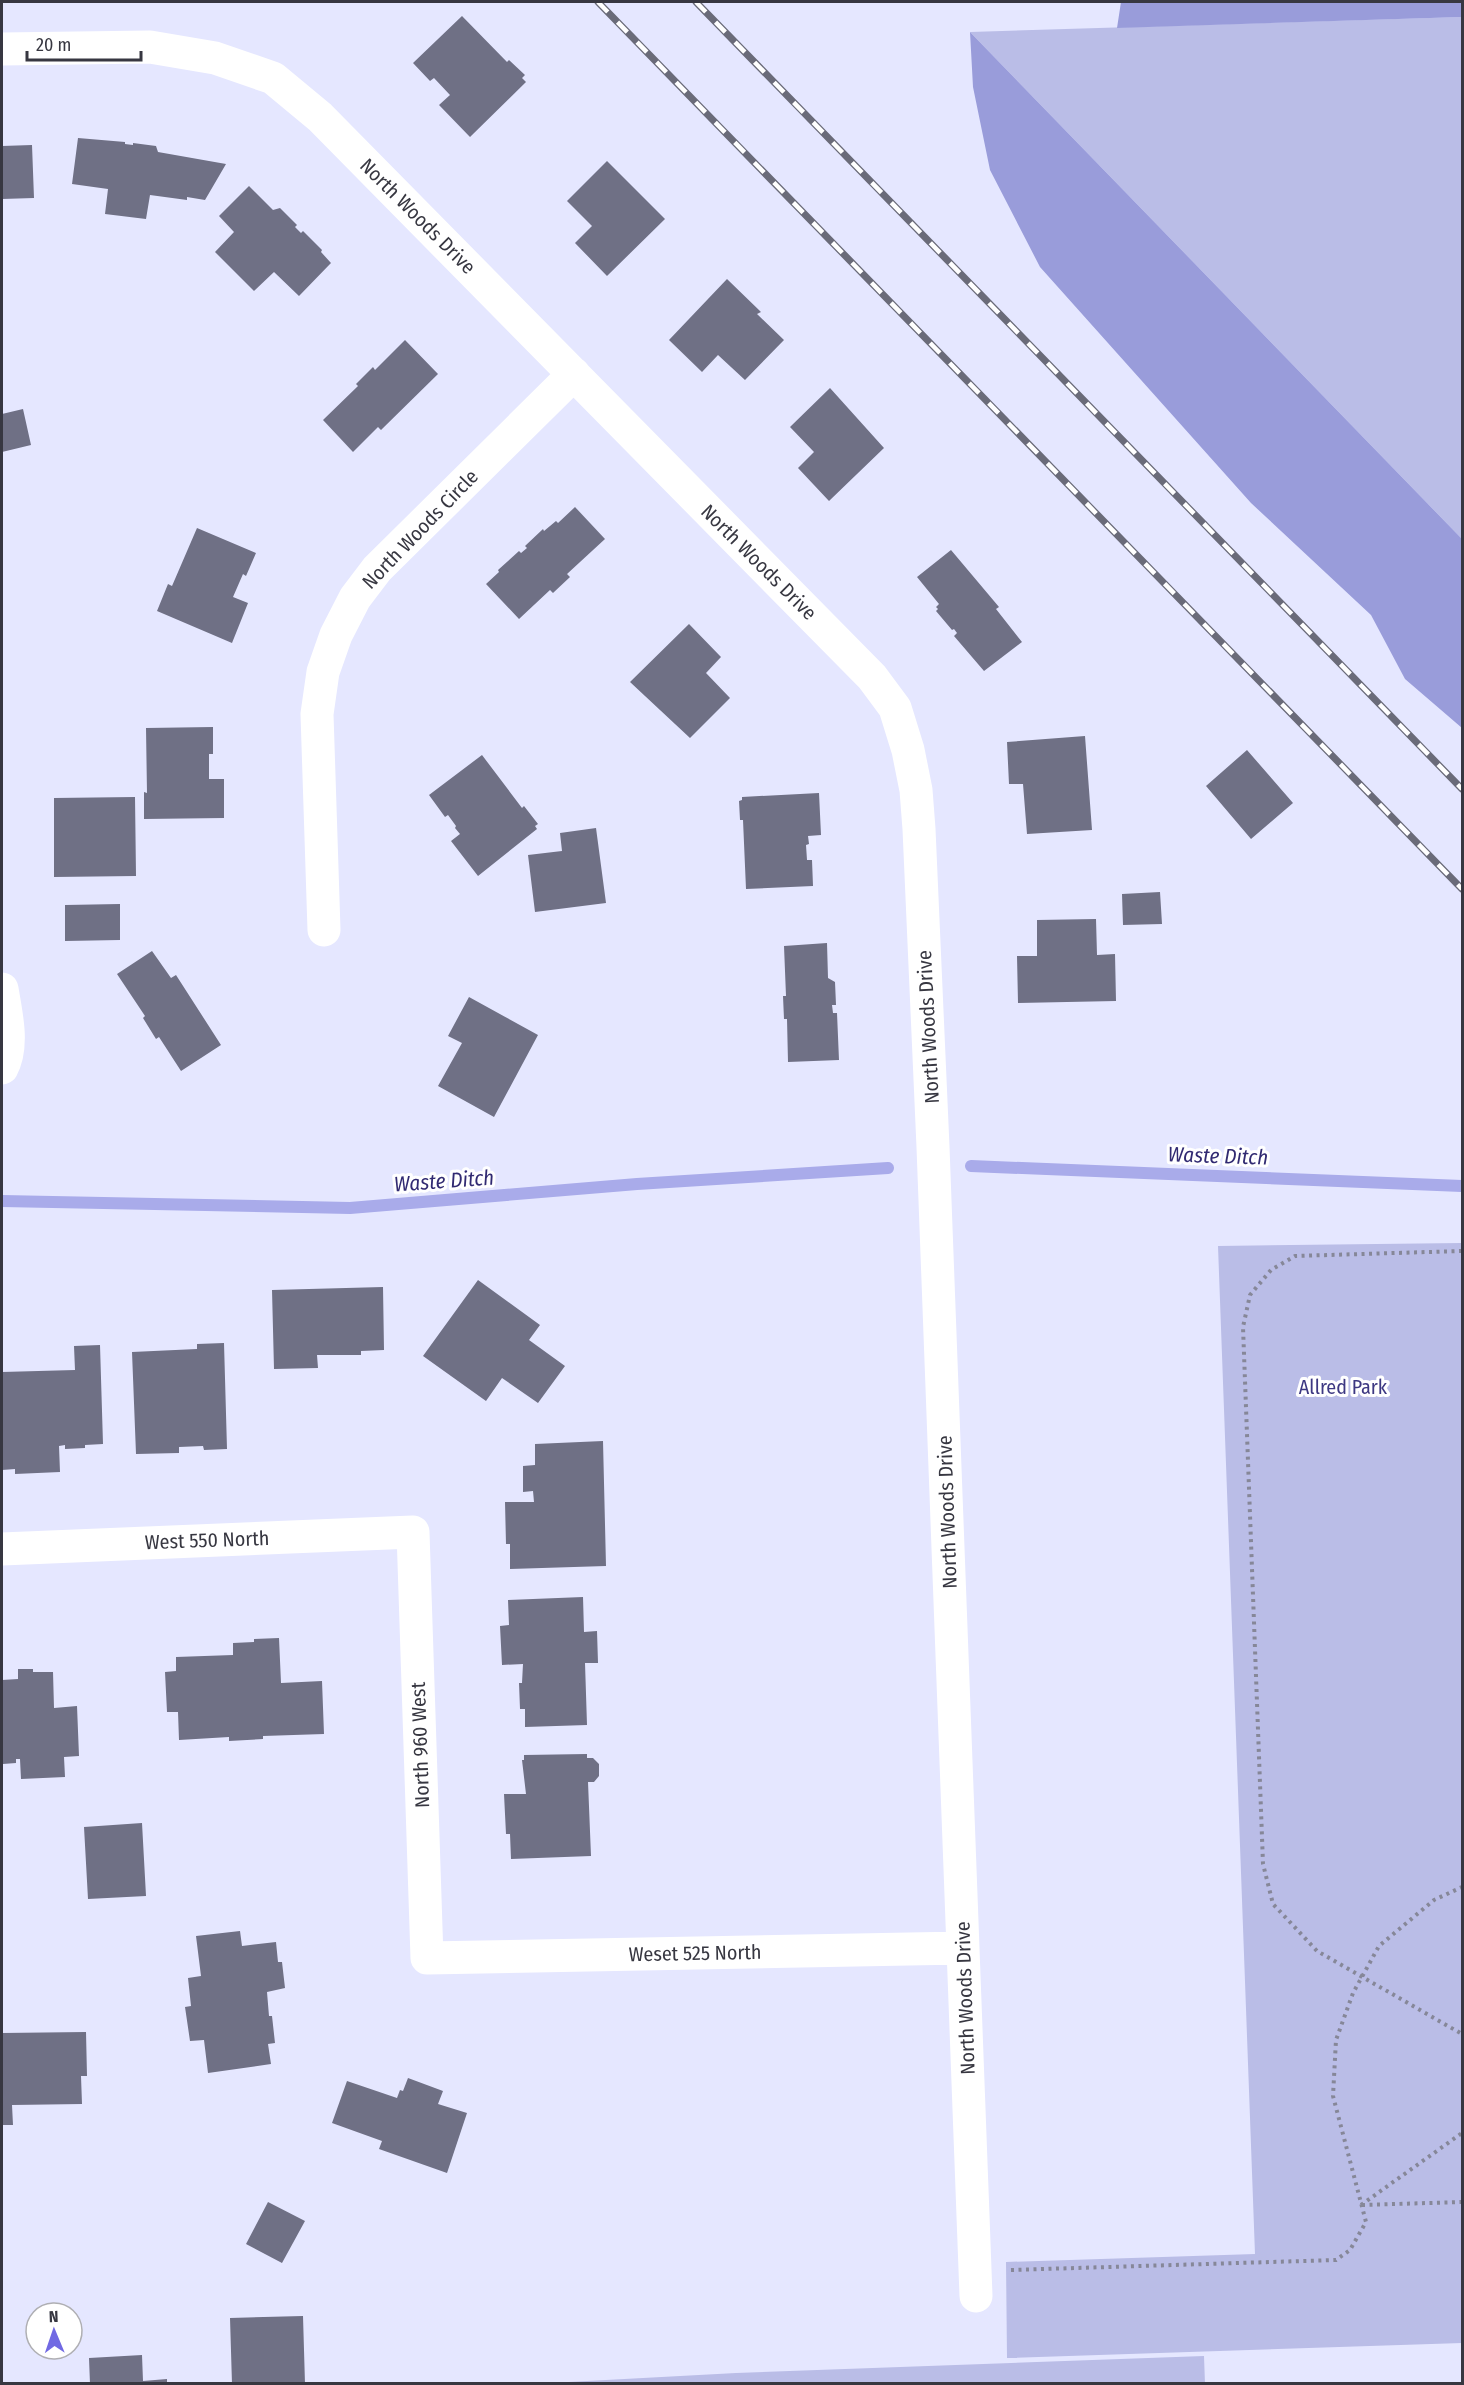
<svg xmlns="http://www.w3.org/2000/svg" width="1464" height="2385" font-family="'Fira Sans Condensed',sans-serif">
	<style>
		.green { fill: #babde7 }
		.forest { fill: #999cda }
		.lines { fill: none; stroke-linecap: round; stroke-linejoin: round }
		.stream { stroke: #a9abea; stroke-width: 12 }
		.building { fill: #6f7085 }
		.path { stroke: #868798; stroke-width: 4; stroke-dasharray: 3 4.5; stroke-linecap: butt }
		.minor { stroke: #fff; stroke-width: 33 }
		.rail-casing { stroke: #6a6b79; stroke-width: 7 }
		.rail { stroke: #fff; stroke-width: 4.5; stroke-dasharray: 14; stroke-linecap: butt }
		.labels { text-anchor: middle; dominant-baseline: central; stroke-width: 6; stroke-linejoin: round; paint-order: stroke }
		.street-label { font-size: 20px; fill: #373741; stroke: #fff }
		.park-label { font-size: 20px; fill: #3d3882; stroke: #fff }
		.water-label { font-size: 21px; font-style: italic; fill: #312a72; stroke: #fff }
	</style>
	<rect width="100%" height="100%" fill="#e5e7ff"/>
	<path class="green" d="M1462,17V539L970,32Z
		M1462,1243V2343L1007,2358L1006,2262L1255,2254L1218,1246Z
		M1204,2356L1205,2384L550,2383L736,2373Z"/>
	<path class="forest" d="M1121,2H1462V17L1117,28Z
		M970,32L1462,539V728L1405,679L1371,615L1251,503L1040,267L990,170L973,87Z"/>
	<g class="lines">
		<path class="stream" d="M971,1166L1462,1186
			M2,1201L350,1208L637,1184L888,1168"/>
	</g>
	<path class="building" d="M462,16L507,62L509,60L525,75L522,78L526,82L470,137L439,105L450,95L434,78L430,81L413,63Z
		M78,138L125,142V144L133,145V143L156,146L158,152L226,164L205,200L187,197V200L150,195L146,219L105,214L108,189L72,184Z
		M32,145L34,198L2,199V146Z
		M607,161L665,219L607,276L575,243L592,226L567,201Z
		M249,186L273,210L280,208L297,225L295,227L301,233L303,231L322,250L321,252L331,263L299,296L274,272L254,291L215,252L234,232L219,216Z
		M727,279L761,312L757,314L784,340L745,380L718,355L702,372L669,340Z
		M405,340L438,374L381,430L378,427L353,452L323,420L358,386L356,384L373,367L375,370Z
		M830,388L884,448L829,501L798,468L814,452L790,427Z
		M23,409L31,445L2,452V414Z
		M575,507L605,539L567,574L570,577L553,593L550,590L519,619L486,584L499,572L498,570L519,551L521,553L527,548L525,546L543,529L544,531L556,521L558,523Z
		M197,528L256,553L246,576L243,574L233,597L248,603L232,643L157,611L168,584L172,586Z
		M951,550L999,607L996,609L1022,642L984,671L954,636L957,633L954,629L952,630L936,611L938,609L936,607L939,604L917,577Z
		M689,624L721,657L706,673L730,698L690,738L630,682Z
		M213,727V754H209V779H224V818L144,819V792L147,793L146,728Z
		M1085,736L1092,830L1027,834L1023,784H1009L1007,742Z
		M1247,750L1293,803L1251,839L1206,786Z
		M482,755L522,808L524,806L538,824L535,826L537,829L478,876L451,841L460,834L455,828L456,826L448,815L445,817L429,795Z
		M819,793L821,835L808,836L809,844L806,845L807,860H812L813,886L746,889L743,820H740L739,801L742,800V797Z
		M135,797L136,876L54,877V798Z
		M596,828L606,903L535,912L528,855L562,851L560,833Z
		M1160,892L1162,924L1123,925L1122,894Z
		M120,904V940L65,941V905Z
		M1096,919L1097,955L1115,954L1116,1001L1018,1003L1017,956H1037V920Z
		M827,943L828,978L835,982L836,1005H832L833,1013H837L839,1060L788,1062L787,1019H784L783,996H786L784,946Z
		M152,951L171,978L176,975L221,1045L181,1071L159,1037L156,1039L143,1018L145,1016L117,974Z
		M469,997L538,1035L494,1117L438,1086L462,1043L448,1036Z
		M478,1280L540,1325L529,1340L565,1366L538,1403L502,1378L486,1401L423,1356Z
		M383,1287L384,1350L361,1351V1355H317L318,1368L274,1369L272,1290Z
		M224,1343L227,1449L204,1450L203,1446L179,1447V1453L136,1454L132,1352L197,1349V1344Z
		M100,1345L103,1444L85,1445V1448L65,1449V1445L59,1446L60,1472L15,1474V1469L2,1470V1372L75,1370L74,1346Z
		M603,1441L606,1566L510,1569V1544H506L505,1502H534L533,1491L523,1492V1466L535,1465V1444Z
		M583,1597L584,1632L597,1631L598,1663H585L587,1725L525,1727V1709H520L519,1683H522L523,1664L502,1665L500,1626L509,1625L508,1600Z
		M279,1638L281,1683L322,1681L324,1734L263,1736V1739L229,1741V1737L179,1740L178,1712H167L165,1672L176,1671V1657L233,1655V1643L254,1642V1639Z
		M18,1669H33V1672H53L54,1708L77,1706L79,1756L64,1757L65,1777L21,1779L20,1759H16V1763L3,1764L2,1760V1680L18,1679Z
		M587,1754V1758H593L599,1764V1776L594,1782H588L591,1856L511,1859L510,1834H506L504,1794H526L522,1760H524V1755Z
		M142,1823L146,1896L88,1899L84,1827Z
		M240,1931L242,1946L276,1942L278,1962H282L285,1988L267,1992L269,2016H272L275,2043L268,2044L271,2064L208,2073L204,2040L190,2041L185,2007L191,2006L188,1978L201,1976L196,1936Z
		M86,2032L87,2076H81L82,2104L12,2105L13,2125H2V2033Z
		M408,2078L443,2091L438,2104L467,2113L447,2173L379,2149L382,2141L332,2123L347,2081L397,2098L400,2090L403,2091Z
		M268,2202L305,2221L282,2263L246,2244Z
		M303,2316L305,2384H232L230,2318Z
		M142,2355L143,2381L167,2379V2384H90L89,2358Z"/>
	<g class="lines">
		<path class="path" d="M1462,1251L1295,1256L1271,1270L1250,1295L1243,1327L1263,1864L1273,1904L1317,1951L1462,2034
			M1361,2205L1462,2133
			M1362,2205L1462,2202
			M1011,2270L1336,2260L1350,2250L1366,2222L1333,2096L1336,2040L1353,1993L1379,1946L1434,1900L1462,1887"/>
		<path class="minor" d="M2,49L150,47L215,58L273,78L320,117L872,677L895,708L908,750L916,790L919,829L933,1147L976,2296
			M324,930L317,714L323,672L336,635L355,598L377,569L574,374
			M2,989C6,1013 14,1046 2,1068
			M2,1549L413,1532L427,1958L963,1948"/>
		<g class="rail-casing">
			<path id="rail" d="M598,2L1462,889
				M696,2L1462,789"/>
		</g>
		<use href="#rail" class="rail"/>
	</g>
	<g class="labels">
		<g class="street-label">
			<text transform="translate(418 216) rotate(45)">North Woods Drive</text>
			<text transform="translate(420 529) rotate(-46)">North Woods Circle</text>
			<text transform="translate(759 562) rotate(45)">North Woods Drive</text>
			<text transform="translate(928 1027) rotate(-93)">North Woods Drive</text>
			<text transform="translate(947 1512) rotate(-92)">North Woods Drive</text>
			<text transform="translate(207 1540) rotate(-2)">West 550 North</text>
			<text transform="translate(420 1745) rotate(-92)">North 960 West</text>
			<text transform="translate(695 1953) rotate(-1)">Weset 525 North</text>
			<text transform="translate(965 1998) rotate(-92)">North Woods Drive</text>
		</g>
		<g class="park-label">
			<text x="1343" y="1387">Allred Park</text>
		</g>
		<g class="water-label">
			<text transform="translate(1218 1156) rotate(2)">Waste Ditch</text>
			<text transform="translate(444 1181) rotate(-4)">Waste Ditch</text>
		</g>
	</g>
	<rect width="1464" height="2385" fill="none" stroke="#373741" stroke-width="6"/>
	<g transform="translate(54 2331) rotate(358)"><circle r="28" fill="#ffffff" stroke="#afafb3" stroke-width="1.5"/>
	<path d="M0-4.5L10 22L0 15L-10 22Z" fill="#7169e3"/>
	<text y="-9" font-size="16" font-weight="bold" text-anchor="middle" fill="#373741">N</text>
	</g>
	<path d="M27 51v9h114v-9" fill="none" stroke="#373741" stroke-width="3"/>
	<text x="36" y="51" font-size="18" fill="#373741" stroke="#ffffff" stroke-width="4.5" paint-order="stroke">20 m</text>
</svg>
